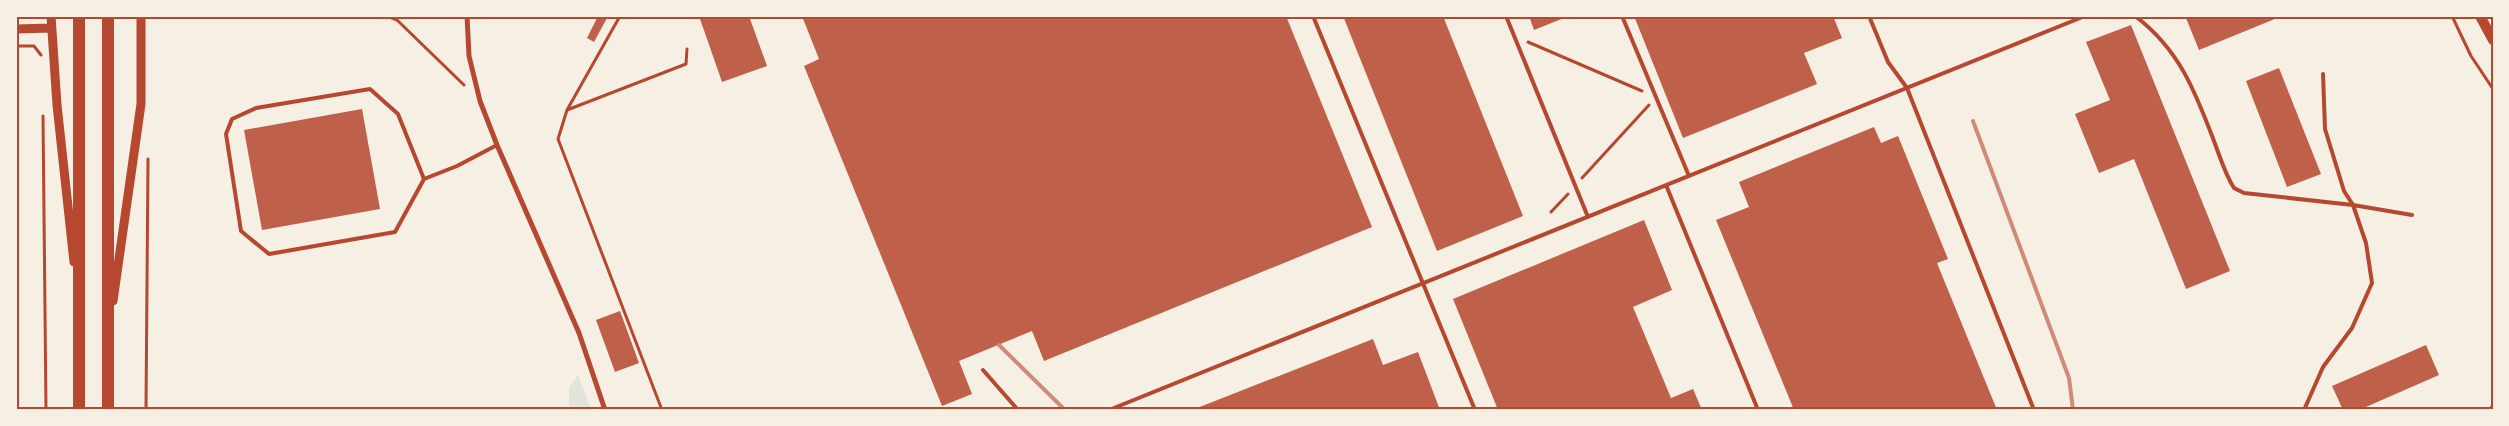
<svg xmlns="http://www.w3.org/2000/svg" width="2509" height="426" font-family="'Alegreya Sans',sans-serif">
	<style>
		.green { fill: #e2e4dc }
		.building { fill: #bf614a }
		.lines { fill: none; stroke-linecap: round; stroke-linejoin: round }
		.path { stroke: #b5482f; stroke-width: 3 }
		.service { stroke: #b5482f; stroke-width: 4 }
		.minor { stroke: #b5482f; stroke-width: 5 }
		.tertiary { stroke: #b5482f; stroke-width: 9 }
		.secondary { stroke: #b5482f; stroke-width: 10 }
		.primary { stroke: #b5482f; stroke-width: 12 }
		.rail { stroke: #cf8b77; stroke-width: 4 }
		.neatline { fill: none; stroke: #b5482f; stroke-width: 2 }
	</style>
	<rect width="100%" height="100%" fill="#f6efe4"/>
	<path class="green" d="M578,375L591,410H569V388Z"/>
	<path class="building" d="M598,16L607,18L594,42L587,38Z
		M699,16H749L767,66L722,82Z
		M802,16H1286L1372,227L1044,361L1032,331L959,361L972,394L942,406L804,66L819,59Z
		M1343,16H1443L1523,216L1437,251Z
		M1529,16H1569L1534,30Z
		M1634,16H1833L1842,38L1804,53L1817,84L1683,138Z
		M2190,16H2282L2199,50L2186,18Z
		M2131,25L2230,271L2186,289L2134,159L2099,173L2075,114L2110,100L2086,42Z
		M2279,68L2321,174L2287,187L2246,81Z
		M362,109L380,209L262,230L244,130Z
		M1874,127L1881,143L1898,136L1948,259L1937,263L1997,410H1794L1716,220L1749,207L1739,182Z
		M1644,220L1672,290L1633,307L1671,398L1693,389L1702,410H1498L1453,299Z
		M620,311L639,363L615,372L596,320Z
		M1373,339L1383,365L1418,352L1440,410H1192Z
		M2426,345L2439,375L2359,410H2343L2332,386Z"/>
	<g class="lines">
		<path class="path" d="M387,16L397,20L464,85
			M2452,16L2471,56L2493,89
			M1528,42L1642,91
			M16,46H34L41,55
			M567,110L620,16
			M43,116L46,410
			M1582,178L1649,105
			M1551,212L1568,194
			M146,410L148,159
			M662,410L558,139L567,110L686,64L687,49"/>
		<path class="service" d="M1313,16L1475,410
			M1506,16L1588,217
			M1622,16L1689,176
			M1869,16L1888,62L1907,88L2034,410
			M2135,16C2179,49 2195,91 2214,141C2220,157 2225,174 2234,188L2244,193L2353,205L2412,215
			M424,179L398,114L370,89L256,108L232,119L226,134L241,231L269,254L395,232L424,179L457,166L497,145
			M1666,185L1758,410
			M983,370L1018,410
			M1109,410L2085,16
			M2304,410L2323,367L2352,328L2372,283L2366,243L2353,205L2344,191L2325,129L2323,74
			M2490,410L2493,406"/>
		<path class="minor" d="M467,16L469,56L480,101L497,145L579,333L605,410"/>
		<path class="tertiary" d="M51,16L57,105L74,262
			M16,29L51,28
			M113,301L141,104V16"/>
		<path class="secondary" d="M2480,16L2493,40"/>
		<path class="primary" d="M79,16V410
			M108,410V16"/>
		<path class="rail" d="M1973,121L2069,378L2073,410
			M999,345L1065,410"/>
	</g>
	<rect width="2509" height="426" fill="none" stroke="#f6efe4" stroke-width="35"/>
	<rect x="18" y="18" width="2474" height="390" class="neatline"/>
</svg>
